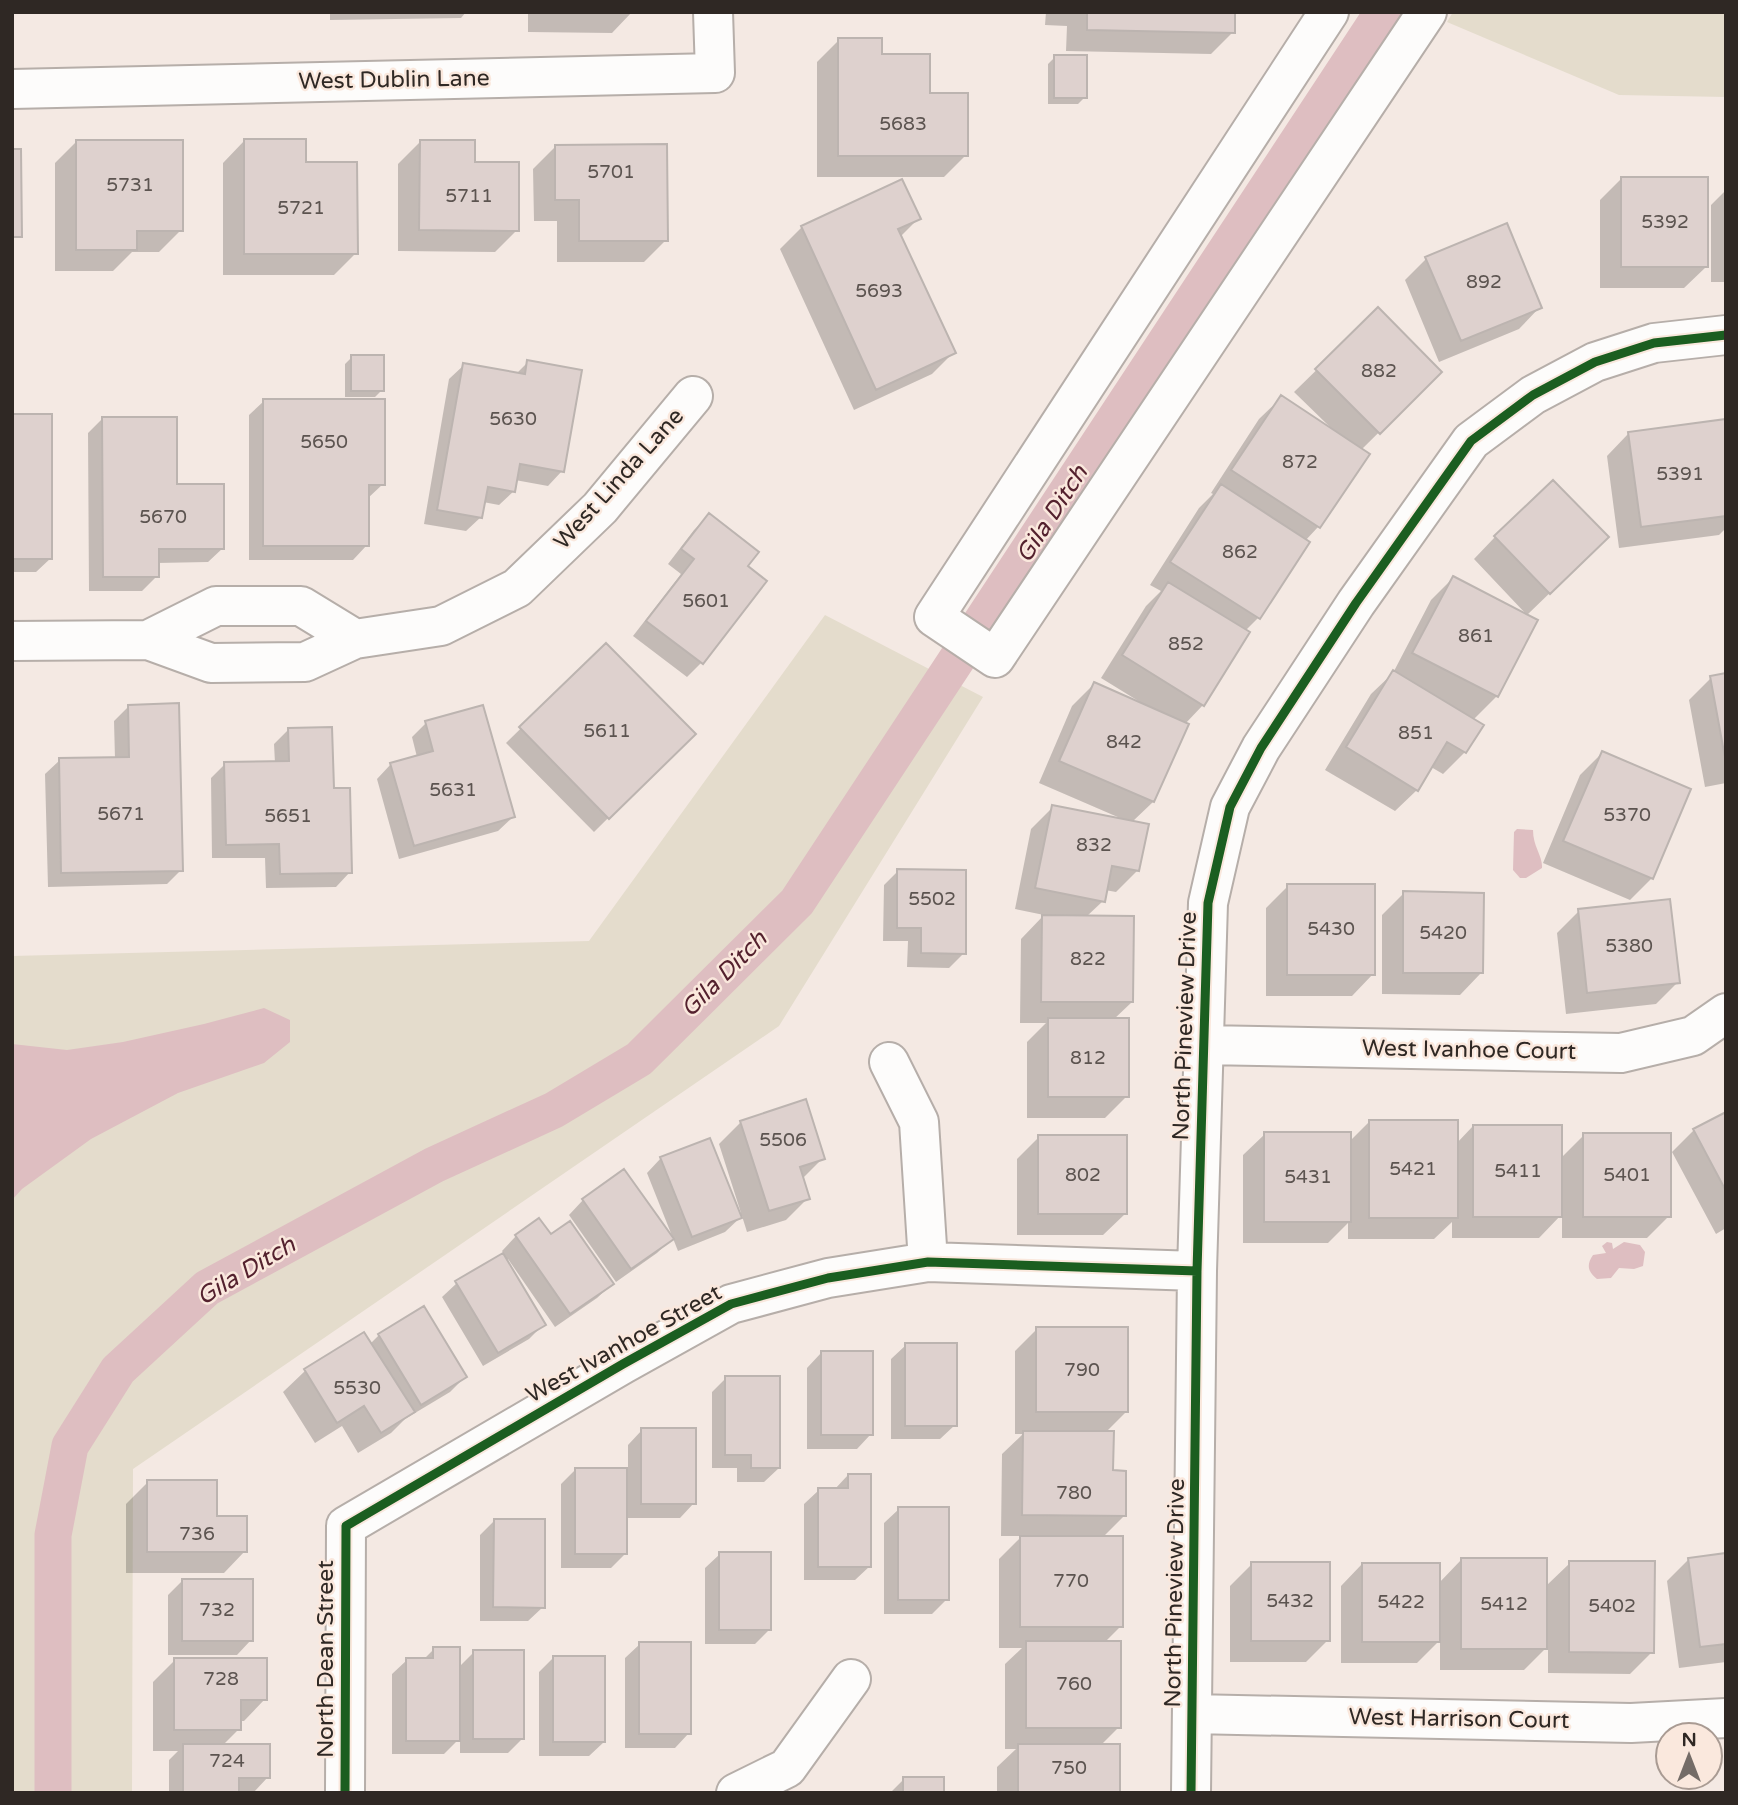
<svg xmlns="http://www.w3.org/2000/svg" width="1738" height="1805" font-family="'Varela Round',sans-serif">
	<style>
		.green { fill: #e4dccc }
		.water { fill: #debec1 }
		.shadow { fill: #0003 }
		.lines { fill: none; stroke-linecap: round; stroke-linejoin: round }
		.canal { stroke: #debec1; stroke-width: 37 }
		.building { fill: #ded1ce; stroke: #bcb4b0; stroke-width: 2 }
		.minor-casing { stroke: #b6aea9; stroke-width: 42 }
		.minor { stroke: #fdfcfb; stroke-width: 38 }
		.cycleway-casing { stroke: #fae8dd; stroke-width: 13 }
		.cycleway { stroke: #1b5e20; stroke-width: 9 }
		.labels { text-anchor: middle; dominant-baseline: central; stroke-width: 5; stroke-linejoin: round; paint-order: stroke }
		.number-label { font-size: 19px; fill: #5c5450 }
		.street-label { font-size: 23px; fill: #2f2824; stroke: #fae8dd }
		.water-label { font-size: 24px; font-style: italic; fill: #54212e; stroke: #fae8dd }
	</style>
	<rect width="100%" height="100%" fill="#f4e9e3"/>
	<path class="green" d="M1453,12H1726V97L1619,95L1447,22Z
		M825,615L983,697L779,1026L133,1469L132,1793H12V956L589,941Z"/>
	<path class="water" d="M1517,829L1533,830C1533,847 1543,856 1542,868L1526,878H1520L1513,870L1514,832Z
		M264,1008L290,1020V1042L264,1063L178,1093L91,1139L22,1189L12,1200V1044L67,1050L123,1042L204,1024Z
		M1607,1242L1612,1243L1613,1249L1624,1242L1640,1245L1645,1252L1643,1266L1634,1269L1619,1268L1611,1278L1597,1279C1588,1272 1586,1265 1593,1255L1606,1253L1602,1246Z"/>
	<path class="shadow" d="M330,12H466L461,18L330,20Z
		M528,12H632L612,33L528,32Z
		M1046,12H1233V32L1211,54L1066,51L1067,26L1045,25Z
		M839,40L880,56L966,155L944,177H817V62Z
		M1055,57L1085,97L1078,104H1048V64Z
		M77,141L181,230L159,252H132L113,271H55V163Z
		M244,141L304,163L356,253L334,275H223V163Z
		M420,142L473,163L517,230L495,252L398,251V164Z
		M555,147L666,240L644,262H557V221H534L533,169Z
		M1622,178L1706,267L1684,288H1600V200Z
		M1726,190V282H1711V205Z
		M919,218L900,237L954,352L932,374L854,410L780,249L802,227Z
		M1426,259L1540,307L1519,329L1439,362L1405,280Z
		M1378,310L1440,372L1361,450L1367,454L1318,527L1305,541L1307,543L1258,618L1245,631L1248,633L1203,705L1185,724L1153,802L1132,822L1138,870L1116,892L1105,890L1103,901L1086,917L1132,1002L1113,1020L1127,1096L1105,1118H1027V1042L1046,1023H1020L1021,939L1044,915L1015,909L1031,829L1053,807L1120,818L1039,783L1072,706L1094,684L1139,704L1140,702L1101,678L1146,606L1161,591L1150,585L1199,508L1213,494L1211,493L1259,419L1281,398L1330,427L1294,392Z
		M352,357L382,390L375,397H345V364Z
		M528,362L562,471L548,486L515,480L514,491L499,505L483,502L481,517L466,531L424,524L449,379L464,365L516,374Z
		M264,401L383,484L367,499V545L353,560H249V415Z
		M12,416L51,558L36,572H12Z
		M102,419L175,486L223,548L208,562L157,563V576L142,591H89L88,433Z
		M1726,421V528L1719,535L1619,548L1607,456L1628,434Z
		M709,515L746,566L765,581L701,663L687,677L633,636L681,574L668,564L694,530Z
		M1495,537L1585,559L1527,615L1474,559Z
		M1453,578L1536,620L1497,696L1473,720L1465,752L1443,774L1431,767L1417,790L1395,811L1325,770L1371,694L1393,673L1431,600Z
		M606,645L693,734L594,832L506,743Z
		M1726,675V783L1705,787L1689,700L1711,678Z
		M129,706L181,870L167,884L48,887L45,774L60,760L115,759L114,721Z
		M426,723L513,817L498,831L399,859L377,779L391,764L417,757L412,737Z
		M289,729L332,790L350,872L336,887L266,888L265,858H212L211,778L225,764L275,763L274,744Z
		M1602,753L1652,878L1630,900L1543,863L1580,775Z
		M898,871L964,953L949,968L907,967L908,941H883L884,885Z
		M1288,886L1373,974L1352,996H1266V908Z
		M1404,893L1481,973L1460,995L1382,994V915Z
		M1579,911L1678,982L1656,1004L1566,1014L1557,933Z
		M1726,1114V1228L1716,1234L1672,1152L1694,1130Z
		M741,1122L823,1158L802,1179L808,1198L786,1220L747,1232L742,1216L725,1232L678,1251L647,1173L661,1158L738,1214L741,1213L719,1144Z
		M1369,1122L1456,1144L1473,1126L1561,1158L1584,1135L1669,1216L1647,1238H1562V1214L1539,1238H1452V1222L1434,1239H1348V1223L1328,1243H1243V1155L1265,1134L1349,1142Z
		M1039,1137L1125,1214L1103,1235H1017V1159Z
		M583,1200L671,1239L657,1253L616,1282L569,1215Z
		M516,1236L550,1237L612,1284L597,1298L555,1327L508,1259L505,1260L543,1325L529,1339L483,1366L442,1297L457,1283L504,1254L502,1251Z
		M1037,1329L1126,1412L1105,1433L1111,1472L1124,1516L1102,1538L1121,1626L1104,1643L1119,1727L1101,1745L1118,1793H997V1767L1016,1749H1005V1664L1022,1648H999V1559L1022,1536H1001L1002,1454L1023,1434H1015V1351Z
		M363,1334L370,1344L379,1335L465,1377L450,1392L405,1419L391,1433L358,1453L342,1426L315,1443L283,1392L305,1371Z
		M906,1345L955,1425L940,1439H891V1359Z
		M821,1353L871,1434L857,1449H807V1368Z
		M726,1378L779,1468L764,1482H737V1468H712V1392Z
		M642,1430L694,1503L680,1518H625V1554L611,1568H561V1484L575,1470H628V1445Z
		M848,1475L870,1566L855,1580H804V1504L819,1490H834Z
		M148,1482L245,1551L224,1573H126V1504Z
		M899,1509L947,1599L932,1614H884V1523Z
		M495,1520L543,1607L528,1621H480V1535Z
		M720,1554L770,1629L755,1644H705V1568Z
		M1726,1555V1662L1679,1668L1667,1581L1689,1559Z
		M1461,1560L1546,1586L1570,1563L1652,1652L1630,1674L1548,1673V1646L1524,1670H1440V1640L1417,1663H1341V1586L1362,1564L1439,1583Z
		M1252,1564L1328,1640L1306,1662H1230V1586Z
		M183,1580L251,1640L237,1655H168V1595Z
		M640,1644L689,1733L675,1748H625V1658Z
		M434,1649L458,1668L474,1652L522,1739L508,1753H460V1738L444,1754H392V1674L407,1660H423Z
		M554,1657L604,1742L589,1756H539V1672Z
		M175,1660L265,1699L244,1721H239V1729L223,1745L268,1777L254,1792L169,1793V1760L178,1751H153V1682Z
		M904,1779L942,1793H890Z
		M1298,1792H1332V1793H1297Z"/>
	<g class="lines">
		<path class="canal" d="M53,1793V1535L70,1446L118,1370L207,1288L434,1165L554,1110L639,1059L797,902L1383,12"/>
	</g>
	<path class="building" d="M1087,12H1235V33L1087,30Z
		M838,38H882V54H930V93H968V156H838Z
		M1054,55H1087V98H1054Z
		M244,139H306V162H357L358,254H244Z
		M76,140H183V231H137V250H76Z
		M420,140H475V162H519V231L419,230Z
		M667,144L668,241H579V200H555V145Z
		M12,149H21L22,237H12Z
		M1621,177H1708V267H1621Z
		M902,179L921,219L898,229L956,353L876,390L801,226Z
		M1507,223L1542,308L1461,341L1425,257Z
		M1378,307L1442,372L1380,434L1315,369Z
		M351,355H384V391H351Z
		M527,360L582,370L564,472L520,464L515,492L488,487L482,518L437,510L463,363L525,374Z
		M1281,395L1370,454L1320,528L1231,470Z
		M263,399H385V485H369V546H263Z
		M12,414H52V559H12Z
		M102,417H177V484H224V549H159V577H103Z
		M1726,419V516L1641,527L1628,432Z
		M1553,480L1609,537L1550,594L1494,536Z
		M1221,484L1310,542L1260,619L1170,562Z
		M709,513L759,552L748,566L767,581L703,664L646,621L694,559L681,549Z
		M1453,576L1538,620L1498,697L1412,653Z
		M1168,582L1250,632L1204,706L1122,655Z
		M606,643L696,734L609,819L519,727Z
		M1393,670L1484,725L1466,753L1447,742L1418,791L1346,747Z
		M1726,673V763L1710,676Z
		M1094,682L1189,724L1154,802L1059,761Z
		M179,703L183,871L61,873L59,758L129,757L128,705Z
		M483,705L515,817L414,846L390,763L433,751L425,721Z
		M332,727L334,788H350L352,873L280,874L279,844L226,845L224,762L289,761L288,728Z
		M1602,751L1691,789L1653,879L1563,841Z
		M1052,805L1149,824L1139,871L1112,866L1105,902L1035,888Z
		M897,869L966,870V954L921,953V928H897Z
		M1287,884H1375V975H1287Z
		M1403,891L1484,893L1483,973H1403Z
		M1670,899L1680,983L1587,993L1578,909Z
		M1042,915L1134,916L1133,1002H1041Z
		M1048,1018H1129V1097H1048Z
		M806,1099L825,1159L800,1167L810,1199L769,1211L740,1121Z
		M1726,1112V1191L1693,1129Z
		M1369,1120H1458V1218H1369Z
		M1473,1125H1562V1217H1473Z
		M1264,1132H1351V1222H1264Z
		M1583,1133H1671V1217H1583Z
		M1038,1135H1127V1214H1038Z
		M710,1138L742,1218L692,1237L660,1157Z
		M624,1169L674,1239L631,1269L582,1199Z
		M539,1218L551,1234L570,1221L614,1284L570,1314L515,1235Z
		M503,1253L546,1325L498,1353L455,1281Z
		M424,1306L467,1377L421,1405L378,1334Z
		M1036,1327H1128V1412H1036Z
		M364,1332L415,1412L381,1433L364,1406L337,1423L304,1369Z
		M905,1343H957V1426H905Z
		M821,1351H873V1435H821Z
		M725,1376H780V1468H751V1455H725Z
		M641,1428H696V1504H641Z
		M1023,1431H1114L1113,1470L1126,1471V1516L1022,1515Z
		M575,1468H627V1554H575Z
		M848,1474H871V1567H818V1488H848Z
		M147,1480H217V1516H247V1552H147Z
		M898,1507H949V1600H898Z
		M494,1519H545V1608L493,1607Z
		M1020,1536H1123V1627H1020Z
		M719,1552H771V1630H719Z
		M1726,1553V1644L1700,1647L1688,1558Z
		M1461,1558H1547V1649H1461Z
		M1569,1561H1655L1654,1653L1569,1652Z
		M1251,1562H1330V1641H1251Z
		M1362,1563H1440V1642H1362Z
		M182,1579H253V1641H182Z
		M1026,1641H1121V1728H1026Z
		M639,1642H691V1734H639Z
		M433,1647H460V1741H406V1658H433Z
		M473,1650H524V1739H473Z
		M553,1656H605V1742H553Z
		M174,1658H267V1700H241V1730H174Z
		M183,1744H270V1778H239V1793H183Z
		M1018,1744H1120V1793H1018Z
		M903,1777H944V1793H903Z"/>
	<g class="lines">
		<g class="minor-casing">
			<path id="minor" d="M1329,12L934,617L995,658L1427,12
				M12,89L715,73L713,12
				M148,640L216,606H301L355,639
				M12,641L148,640L211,663L305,662L355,639L441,626L517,588L600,508L693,396
				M1203,1045L1621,1053L1693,1036L1726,1013
				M889,1062L919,1122L928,1262
				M1192,1714L1631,1723L1726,1718
				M345,1793L346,1526L623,1364L731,1304L828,1278L928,1262L1197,1271
				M736,1793L787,1768L851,1679
				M1191,1793L1197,1271L1208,903L1230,807L1261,748L1356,603L1471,441L1533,395L1595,362L1654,343L1726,335"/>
		</g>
		<use href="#minor" class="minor"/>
		<g class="cycleway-casing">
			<path id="cycleway" d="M345,1793L346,1526L623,1364L731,1304L828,1278L928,1262L1197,1271
				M1191,1793L1197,1271L1208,903L1230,807L1261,748L1356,603L1471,441L1533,395L1595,362L1654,343L1726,335"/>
		</g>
		<use href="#cycleway" class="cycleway"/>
	</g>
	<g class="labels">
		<g class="number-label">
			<text x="903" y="124">5683</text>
			<text x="611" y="172">5701</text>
			<text x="130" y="185">5731</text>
			<text x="469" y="196">5711</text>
			<text x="301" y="208">5721</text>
			<text x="1665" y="222">5392</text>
			<text x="1484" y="282">892</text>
			<text x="879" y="291">5693</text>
			<text x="1379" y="371">882</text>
			<text x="513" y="419">5630</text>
			<text x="324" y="442">5650</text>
			<text x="1300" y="462">872</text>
			<text x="1680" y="474">5391</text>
			<text x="163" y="517">5670</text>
			<text x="1240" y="552">862</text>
			<text x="706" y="601">5601</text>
			<text x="1476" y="636">861</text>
			<text x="1186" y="644">852</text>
			<text x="607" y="731">5611</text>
			<text x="1416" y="733">851</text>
			<text x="1124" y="742">842</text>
			<text x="453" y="790">5631</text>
			<text x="121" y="814">5671</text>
			<text x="1627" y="815">5370</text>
			<text x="288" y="816">5651</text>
			<text x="1094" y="845">832</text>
			<text x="932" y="899">5502</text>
			<text x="1331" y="929">5430</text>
			<text x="1443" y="933">5420</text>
			<text x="1629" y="946">5380</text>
			<text x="1088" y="959">822</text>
			<text x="1088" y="1058">812</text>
			<text x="783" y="1140">5506</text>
			<text x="1413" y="1169">5421</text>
			<text x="1518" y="1171">5411</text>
			<text x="1083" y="1175">802</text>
			<text x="1627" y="1175">5401</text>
			<text x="1308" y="1177">5431</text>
			<text x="1082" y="1370">790</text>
			<text x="357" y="1388">5530</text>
			<text x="1074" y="1493">780</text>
			<text x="197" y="1534">736</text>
			<text x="1071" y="1581">770</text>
			<text x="1290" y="1601">5432</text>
			<text x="1401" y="1602">5422</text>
			<text x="1504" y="1604">5412</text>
			<text x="1612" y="1606">5402</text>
			<text x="217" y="1610">732</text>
			<text x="221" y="1679">728</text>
			<text x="1074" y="1684">760</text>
			<text x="227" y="1761">724</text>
			<text x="1069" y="1768">750</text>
		</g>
		<g class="street-label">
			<text transform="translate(394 80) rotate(-1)">West Dublin Lane</text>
			<text transform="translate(619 479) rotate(-48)">West Linda Lane</text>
			<text transform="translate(1185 1026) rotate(-88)">North Pineview Drive</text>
			<text transform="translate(1469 1050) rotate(1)">West Ivanhoe Court</text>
			<text transform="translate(624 1344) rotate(-29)">West Ivanhoe Street</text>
			<text transform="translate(1175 1593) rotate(-89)">North Pineview Drive</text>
			<text transform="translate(326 1659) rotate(-90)">North Dean Street</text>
			<text transform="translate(1459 1719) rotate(1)">West Harrison Court</text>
		</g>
		<g class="water-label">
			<text transform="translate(1052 514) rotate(-57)">Gila Ditch</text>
			<text transform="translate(724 974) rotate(-45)">Gila Ditch</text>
			<text transform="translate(246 1271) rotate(-31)">Gila Ditch</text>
		</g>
	</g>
	<rect width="1738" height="1805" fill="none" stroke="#2f2824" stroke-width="28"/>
	<g transform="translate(1689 1756)"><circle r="33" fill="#fae8dd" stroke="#a99b93" stroke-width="2"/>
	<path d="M0-5L12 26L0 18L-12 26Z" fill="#746c67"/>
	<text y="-10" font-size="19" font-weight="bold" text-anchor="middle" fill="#2f2824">N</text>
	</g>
</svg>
